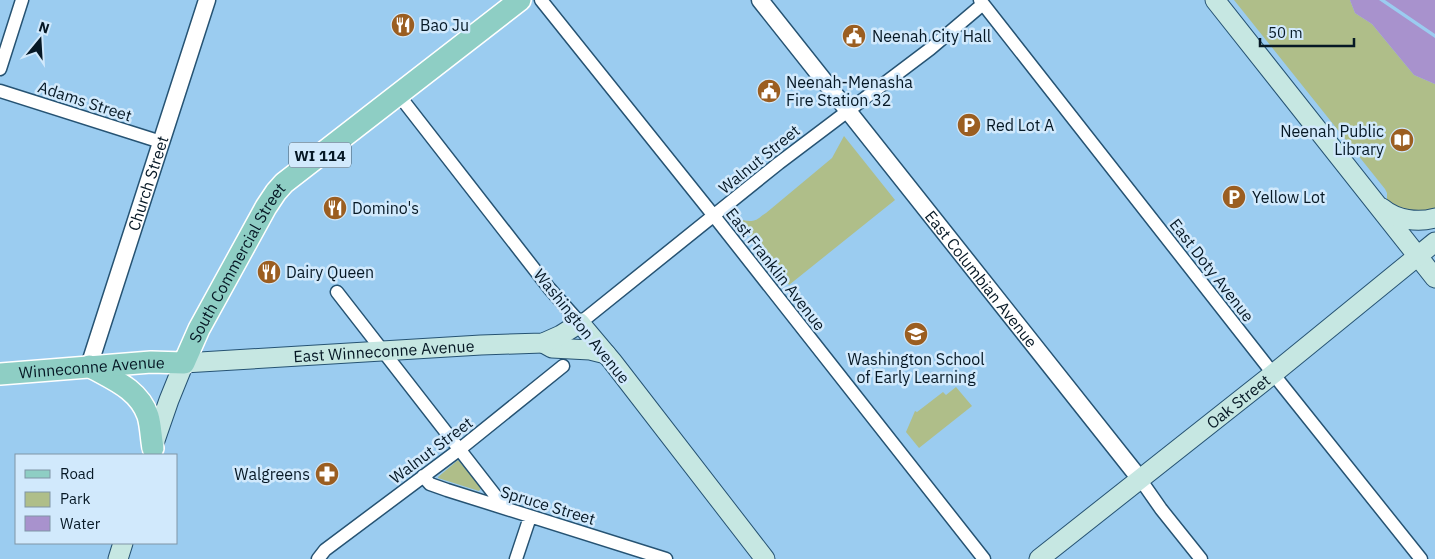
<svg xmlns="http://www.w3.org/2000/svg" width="1435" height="559" font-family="'IBM Plex Sans',sans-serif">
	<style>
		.green { fill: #afbe89 }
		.water { fill: #a892cd }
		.pier { fill: #9bccf0 }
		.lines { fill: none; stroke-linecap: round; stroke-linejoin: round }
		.minor-casing { stroke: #265373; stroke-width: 15 }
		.tertiary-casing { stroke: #265373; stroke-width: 19 }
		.secondary-casing { stroke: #265373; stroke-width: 21 }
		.primary-casing { stroke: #fff; stroke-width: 24 }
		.minor { stroke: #fff; stroke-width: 12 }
		.tertiary { stroke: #fff; stroke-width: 16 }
		.secondary { stroke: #c6e7e2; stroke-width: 19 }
		.primary { stroke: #8ecec4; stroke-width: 21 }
		.labels { text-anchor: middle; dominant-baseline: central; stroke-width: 5; stroke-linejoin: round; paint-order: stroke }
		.shield { fill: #d1e9fc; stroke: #435766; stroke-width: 1 }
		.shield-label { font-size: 15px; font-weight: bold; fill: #061825 }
		.poi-label { font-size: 16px; fill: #061825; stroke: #d1e9fc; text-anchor: start }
		.street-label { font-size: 16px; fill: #061825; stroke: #d1e9fc }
	</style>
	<rect width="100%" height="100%" fill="#9bccf0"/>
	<path class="green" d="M1234,0H1350L1355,13L1372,24L1414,75L1435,84V208L1411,214L1387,201V193L1385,189Z
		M844,136L895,200L789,285L736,219C741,219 745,221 750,221C756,222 761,216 766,213L832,158Z
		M956,387L972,406L919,448L906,432L915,411L917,412L943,392L946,395Z
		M458,460L479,485L481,488L479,491L438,478V477Z"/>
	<path class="water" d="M1350,0H1435V84L1414,75L1372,24L1355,13Z"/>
	<path class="pier" d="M1379,0H1385L1435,34V38Z"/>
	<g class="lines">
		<g class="minor-casing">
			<path id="minor" d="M541,0L714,216L984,559
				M980,0L1282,385L1421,559
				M0,69L22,0
				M0,91L161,142
				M398,94L549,288L580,323L779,163L930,49L983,4
				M337,292L505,508
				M423,476L430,484L447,490L666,559
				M1140,479L1161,509L1201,559
				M318,559L325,550L460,449L563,366
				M516,559L530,517"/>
		</g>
		<g class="tertiary-casing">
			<g id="tertiary">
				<path id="s1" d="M760,0L1140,479"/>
				<path id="s2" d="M89,366L207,0"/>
			</g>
		</g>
		<g class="secondary-casing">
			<g id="secondary">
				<path d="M1215,0L1435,278"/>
				<path d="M1382,208C1396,220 1418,223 1435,218"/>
				<path d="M543,343L552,348L590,350L606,354"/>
				<path id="s3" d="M152,449L169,400L184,363L481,345L543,343L561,335L580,323L612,361L765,559"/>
				<path d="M118,559L123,543"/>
				<path id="s4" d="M1039,559L1273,374L1435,242"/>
			</g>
		</g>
		<g class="primary-casing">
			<g id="primary">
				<path d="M89,366C112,379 139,389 148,416C151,426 151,438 153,448"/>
				<path id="s5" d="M0,374L151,362L184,363L199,329L266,207L276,192L284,183L520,0"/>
			</g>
		</g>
		<use href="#minor" class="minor"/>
		<use href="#tertiary" class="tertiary"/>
		<use href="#secondary" class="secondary"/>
		<use href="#primary" class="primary"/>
	</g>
	<defs>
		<g id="restaurant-disc" transform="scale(1.25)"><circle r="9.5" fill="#9b5e21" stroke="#d1e9fc"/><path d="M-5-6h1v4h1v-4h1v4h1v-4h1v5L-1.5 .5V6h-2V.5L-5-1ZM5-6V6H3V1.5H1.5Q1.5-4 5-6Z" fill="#fff"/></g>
		<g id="civic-disc" transform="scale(1.25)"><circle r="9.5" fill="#9b5e21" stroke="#d1e9fc"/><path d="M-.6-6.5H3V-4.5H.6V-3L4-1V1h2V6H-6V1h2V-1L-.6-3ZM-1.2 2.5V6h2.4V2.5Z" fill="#fff"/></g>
		<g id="parking-disc" transform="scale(1.25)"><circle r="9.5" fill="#9b5e21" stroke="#d1e9fc"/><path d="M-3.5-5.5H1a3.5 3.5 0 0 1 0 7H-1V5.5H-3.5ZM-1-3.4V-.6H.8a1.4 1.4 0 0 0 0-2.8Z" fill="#fff"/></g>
		<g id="library-disc" transform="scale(1.25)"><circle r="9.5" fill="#9b5e21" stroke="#d1e9fc"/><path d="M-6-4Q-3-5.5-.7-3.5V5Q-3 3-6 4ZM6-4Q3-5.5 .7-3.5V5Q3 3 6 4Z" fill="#fff"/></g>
		<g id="school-disc" transform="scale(1.25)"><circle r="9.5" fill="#9b5e21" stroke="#d1e9fc"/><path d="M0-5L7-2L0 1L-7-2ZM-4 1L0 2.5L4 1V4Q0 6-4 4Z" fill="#fff"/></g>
		<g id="pharmacy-disc" transform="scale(1.25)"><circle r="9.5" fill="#9b5e21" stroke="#d1e9fc"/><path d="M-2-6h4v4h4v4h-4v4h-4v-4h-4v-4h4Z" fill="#fff"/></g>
	</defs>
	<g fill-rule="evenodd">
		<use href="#restaurant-disc" x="403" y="25"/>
		<use href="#civic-disc" x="854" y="36"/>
		<use href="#civic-disc" x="769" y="91"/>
		<use href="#parking-disc" x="969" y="125"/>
		<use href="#library-disc" x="1402" y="140"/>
		<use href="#parking-disc" x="1234" y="197"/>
		<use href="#restaurant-disc" x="335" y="208"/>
		<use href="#restaurant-disc" x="269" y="272"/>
		<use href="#school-disc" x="916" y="334"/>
		<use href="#pharmacy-disc" x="327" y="474"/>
	</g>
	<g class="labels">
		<rect class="shield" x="289" y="142.5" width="62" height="25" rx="4"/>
		<g class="shield-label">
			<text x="320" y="155">WI 114</text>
		</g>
		<g class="poi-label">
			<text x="420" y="25">Bao Ju</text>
			<text x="872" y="36">Neenah City Hall</text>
			<text x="786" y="82">Neenah-Menasha<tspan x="786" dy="18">Fire Station 32</tspan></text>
			<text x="986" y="125">Red Lot A</text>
			<text x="1384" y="131" text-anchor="end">Neenah Public<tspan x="1384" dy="18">Library</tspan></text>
			<text x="1252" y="197">Yellow Lot</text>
			<text x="352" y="208">Domino's</text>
			<text x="286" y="272">Dairy Queen</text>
			<text x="916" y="359" text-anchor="middle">Washington School<tspan x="916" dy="18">of Early Learning</tspan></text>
			<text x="310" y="474" text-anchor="end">Walgreens</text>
		</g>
		<g class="street-label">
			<text transform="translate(85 101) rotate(18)">Adams Street</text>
			<text transform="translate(759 159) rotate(-39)">Walnut Street</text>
			<text stroke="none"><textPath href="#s2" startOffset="192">Church Street</textPath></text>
			<text stroke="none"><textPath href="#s5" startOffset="298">South Commercial Street</textPath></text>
			<text transform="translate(776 269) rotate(52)">East Franklin Avenue</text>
			<text transform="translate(1212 270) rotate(52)">East Doty Avenue</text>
			<text stroke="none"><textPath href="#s1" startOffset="356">East Columbian Avenue</textPath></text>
			<text transform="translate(582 326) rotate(51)">Washington Avenue</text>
			<text stroke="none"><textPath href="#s3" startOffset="292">East Winneconne Avenue</textPath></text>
			<text stroke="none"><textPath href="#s5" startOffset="92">Winneconne Avenue</textPath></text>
			<text stroke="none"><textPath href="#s4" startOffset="254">Oak Street</textPath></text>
			<text transform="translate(431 450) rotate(-37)">Walnut Street</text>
			<text transform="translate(548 505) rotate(17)">Spruce Street</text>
		</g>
	</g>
	<rect x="15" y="454" width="162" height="90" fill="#d1e9fc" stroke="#8095a6"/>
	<rect x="25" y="470" width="25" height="8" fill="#8ecec4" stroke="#8095a6"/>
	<text x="60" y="479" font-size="15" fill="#061825">Road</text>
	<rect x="25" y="492" width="25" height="15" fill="#afbe89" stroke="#8095a6"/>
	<text x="60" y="504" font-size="15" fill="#061825">Park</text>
	<rect x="25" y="516" width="25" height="15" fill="#a892cd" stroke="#8095a6"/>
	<text x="60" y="529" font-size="15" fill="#061825">Water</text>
	<g transform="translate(40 40) rotate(18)" stroke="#d1e9fc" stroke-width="4" paint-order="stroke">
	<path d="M0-4L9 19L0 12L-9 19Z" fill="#061825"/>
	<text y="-8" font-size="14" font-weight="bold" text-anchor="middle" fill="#061825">N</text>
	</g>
	<path d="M1260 38v8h94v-8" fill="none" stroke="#061825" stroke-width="2.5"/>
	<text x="1268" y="38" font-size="15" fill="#061825" stroke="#d1e9fc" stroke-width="4" paint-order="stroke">50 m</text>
</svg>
